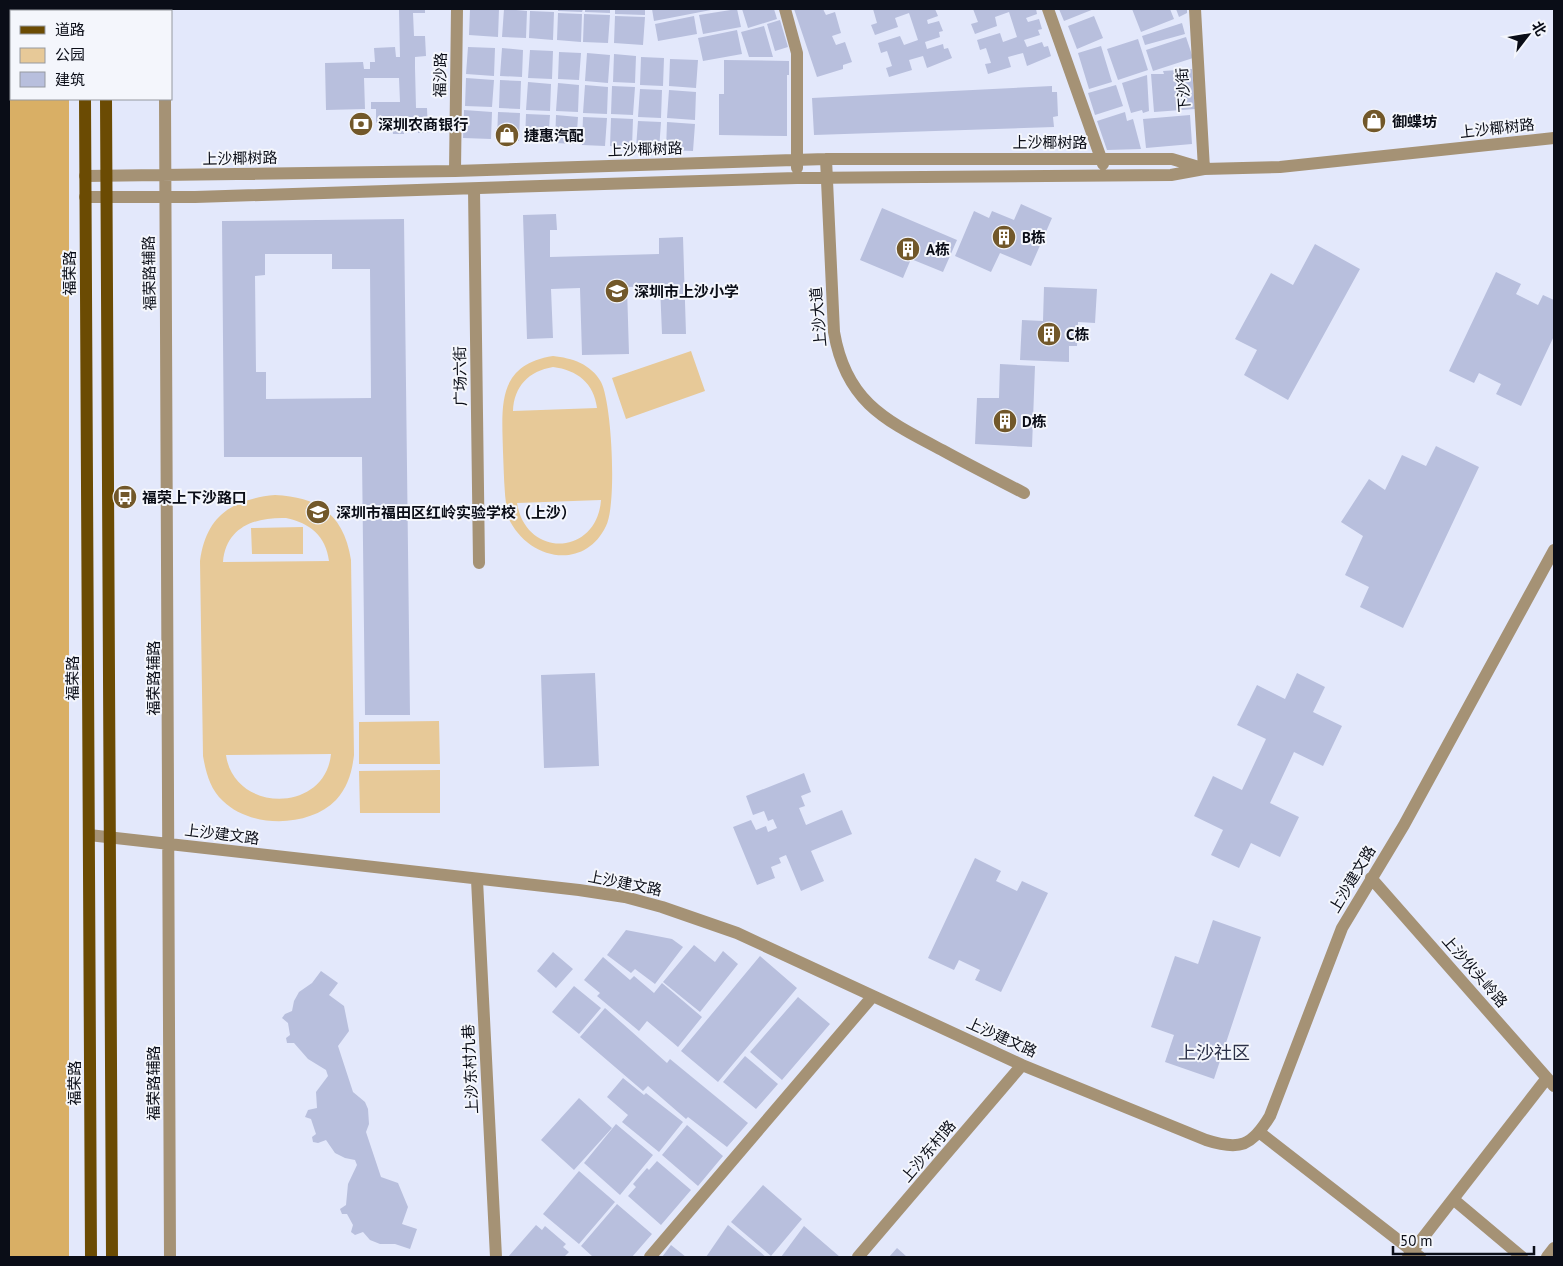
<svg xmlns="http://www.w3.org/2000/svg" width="1563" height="1266" font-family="'PT Sans','Noto Sans SC',sans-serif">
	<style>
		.green { fill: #e7c998; fill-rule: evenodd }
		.forest { fill: #d9af65 }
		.building { fill: #b8bfdd; fill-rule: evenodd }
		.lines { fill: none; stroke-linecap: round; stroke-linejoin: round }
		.minor { stroke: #a59275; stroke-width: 12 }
		.major { stroke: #6b4b03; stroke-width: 12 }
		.labels { text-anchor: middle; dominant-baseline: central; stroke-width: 4; stroke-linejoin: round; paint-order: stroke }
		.street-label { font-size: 15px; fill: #0a0d17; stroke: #f4f6fc }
		.poi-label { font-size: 15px; font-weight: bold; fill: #0a0d17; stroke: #f4f6fc; text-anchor: start }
		.quarter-label { font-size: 18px; fill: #2b3048; stroke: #f4f6fc }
	</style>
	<rect width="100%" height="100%" fill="#e3e8fb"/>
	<path class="green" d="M691,351L705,391L626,419L612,378Z
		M553,356C572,358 591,364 601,382C612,403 617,505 606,526C584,572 527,560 508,517C504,496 504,474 503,452C502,407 496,365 553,356ZM553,367C577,370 594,383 597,408L513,411C514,386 529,371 553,367ZM601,500C597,556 526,559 517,503Z
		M275,495C319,497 344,515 351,560L354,755C352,772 348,787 336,800C309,828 250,828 223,801C210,789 206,773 203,756L200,561C206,516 232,499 275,495ZM286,518C310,523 326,536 329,561L223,562C226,527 255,517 286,518ZM331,754C325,814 234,813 226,755Z
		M303,527V554H252L251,528Z
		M439,721L440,764H359V722Z
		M440,770V813H360L359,771Z"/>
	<path class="forest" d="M9,9H69V11H11V99H69V1257H9Z"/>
	<path class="building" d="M399,9H425V13H413L414,36H425L426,56L415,57V68L416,108H427L428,133H418V129H404V134H393L392,123H376V109H371V102H400L399,78H364L365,109L326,110L325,63L363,62L364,69H370V62H375L374,48L395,47L396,57H400Z
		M470,9H499L498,37L469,35Z
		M504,9L527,11L526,38L502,37Z
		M558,9H583L582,12L558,11Z
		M585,9H610V13L585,12Z
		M615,9H645V15L615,14Z
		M652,9H711V10L654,21Z
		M737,9L741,27L703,34L699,15Z
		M742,9H774L777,19L748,28Z
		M794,9H823L826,15L835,12L841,33L832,36L836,45L845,42L852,62L843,65V69L817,77Z
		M873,9H935L938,16L927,20L928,24L939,21L943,31L939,32L940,37L925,42L927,49L943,44L944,49L948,48L952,58L927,68L923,56L909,60L912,70L889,77L886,68L892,66L887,51L881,53L878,43L900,36L904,45L918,40L909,13L895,18L898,27L875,35L871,25L877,23Z
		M973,9H1036L1037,14L1026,18L1028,22L1039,19L1042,29L1038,30L1040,35L1024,40L1027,47L1042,42L1044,47L1048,46L1051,56L1027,66L1023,53L1008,57L1011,67L988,74L985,64L991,63L986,48L980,50L977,40L1000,33L1003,42L1017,37L1009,12L995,17L997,26L975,34L971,24L978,22Z
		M1059,9H1094L1064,21Z
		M1132,9H1170L1174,19L1141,32Z
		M1176,9H1187V13L1179,17Z
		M530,11L554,12L553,40L529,38Z
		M558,13L582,14L581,42L557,40Z
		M584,14L610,15L608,43L583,42Z
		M615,16L645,17L643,45L614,43Z
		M694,16L697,34L658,41L655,24Z
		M1094,16L1103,38L1077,49L1068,26Z
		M780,20L788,47L775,51L767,24Z
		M1182,23L1185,34L1145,45L1142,36Z
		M764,26L773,57H749L741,32Z
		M737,30L742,54L703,61L698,38Z
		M1186,37L1193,58L1153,71L1146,50Z
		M1138,39L1148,70L1118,80L1107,49Z
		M1101,46L1112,82L1089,89L1078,53Z
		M468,47L495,48L494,76L466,74Z
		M502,48L523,50L522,77L500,76Z
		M530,50L553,51L552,79L528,78Z
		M559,52L581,53L579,80L558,79Z
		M587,53L610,55L608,83L585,81Z
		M614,54L636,56L635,83L613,82Z
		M641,57L664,58L663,86L640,85Z
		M670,59L698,60L696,88L669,86Z
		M724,60L789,61V75H787V136L719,135V94H724Z
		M1192,69L1195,109L1154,112L1151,74H1164L1163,71Z
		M1147,75L1149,111L1143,113L1142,110L1131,113L1122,83Z
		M466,78L494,80L492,107L465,106Z
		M500,80L521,81L520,109L499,108Z
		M528,82L551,84L550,111L526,110Z
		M558,83L579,85L578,112L556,111Z
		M585,85L608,87L607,114L583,113Z
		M1116,85L1123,106L1095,115L1088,93Z
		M612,86L635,87L633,115L611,114Z
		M1052,86V92H1057L1058,116L1053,117L1054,127L814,135L812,98Z
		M640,89L662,90L661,118L638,117Z
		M669,90L696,92L695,120L667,118Z
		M464,110L492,112L491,139L463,138Z
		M498,112L520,113L519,141L497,140Z
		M1125,112L1127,121L1133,119L1141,149L1107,150L1097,121Z
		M526,114L550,115L548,142L525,141Z
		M556,115L578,117L576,144L555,143Z
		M1190,115L1192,144L1146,148L1143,119Z
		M583,117L607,118L605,146L582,145Z
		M611,118L633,119L632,147L610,146Z
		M638,121L661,122L659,150L636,148Z
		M667,122L695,124L693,151L666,150Z
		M1021,204L1052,218L1031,266L1000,253L991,272L955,256L974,211L989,218L992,211L1014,220Z
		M882,208L957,240L943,272L911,259L903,278L860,260Z
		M556,214L557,230H550V257L659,254V238L683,237L686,334H662L660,286L627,287L629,354L582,355L580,288L551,289L553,338L527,339L523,215Z
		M404,219L410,715H365L362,457H224L222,221ZM265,254H332V269H370L371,398L266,399V372H256L255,276L265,275Z
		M1315,244L1360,269L1288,400L1244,375L1257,350L1235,339L1271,273L1293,285Z
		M1496,272L1521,284L1516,294L1538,305L1543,295L1554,300V336L1521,406L1496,394L1501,384L1479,373L1474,383L1449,371Z
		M1044,287L1097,289L1095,323L1078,322L1077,346H1069V362L1020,360L1022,320L1043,321Z
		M1000,364L1035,366L1032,447L975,444L977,398H999Z
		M1436,446L1479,467L1403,628L1360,607L1369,587L1345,575L1363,536L1341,522L1369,479L1385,490L1402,455L1426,466Z
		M595,673L599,766L544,768L541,675Z
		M1297,673L1325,687L1313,712L1342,726L1323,766L1294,752L1270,803L1299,817L1280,857L1251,843L1239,868L1211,855L1223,830L1194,816L1213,776L1242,790L1266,739L1237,725L1257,685L1285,699Z
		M804,773L811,792L801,796L805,806L799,808L806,825L842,810L852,834L811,851L824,881L801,891L786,855L779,858L781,863L771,867L775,878L757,885L733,827L751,820L756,830L766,826L768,832L777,828L773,819L768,821L764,811L753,815L746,796Z
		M975,858L1001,871L996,881L1017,891L1022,881L1048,893L1001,992L975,980L980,970L959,960L954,970L928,958Z
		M1213,920L1261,937L1214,1079L1165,1062L1174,1035L1151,1027L1175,956L1198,964Z
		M626,930L672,939L683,947L655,984L635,969L631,973L607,955Z
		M694,945L715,962L723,951L738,964L700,1012L663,982Z
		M553,952L573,969L556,988L537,971Z
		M760,956L797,988L718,1082L681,1051Z
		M603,957L630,980L634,976L654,993L662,983L702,1017L678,1047L647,1021L639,1031L597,996L600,993L584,980Z
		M321,971L338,983L329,995L344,1006L349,1031L338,1046L353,1092L365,1102L368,1109L369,1124L366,1132L381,1177L398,1183L408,1207L402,1224L417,1229L410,1249L395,1244H380L370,1240L363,1232L355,1235L351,1232L353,1225L347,1214H342L340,1209L346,1205L348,1184L357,1165L355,1160L345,1158L335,1153L326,1140L318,1143L313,1142L312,1137L316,1134L311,1119L305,1117L308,1110L317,1108L316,1092L328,1076L326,1070L308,1059L294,1043H287L286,1038L290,1035L288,1023L282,1018L285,1014L292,1011L294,1001L299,992L312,983Z
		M574,986L601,1008L579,1034L552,1012Z
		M798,997L830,1024L782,1080L750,1052Z
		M605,1008L667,1063L670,1059L748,1123L727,1147L688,1117L686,1119L648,1086L643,1091L580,1037Z
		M745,1056L778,1084L756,1109L723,1082Z
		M623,1078L644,1095L646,1093L683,1122L659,1152L622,1122L628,1115L607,1097Z
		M579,1098L612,1128L574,1170L541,1140Z
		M616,1124L653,1155L620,1195L584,1163Z
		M687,1125L723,1156L698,1186L662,1155Z
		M657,1161L691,1190L661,1225L628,1196L636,1187L633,1184L647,1168L649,1170Z
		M579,1171L615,1202L579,1244L543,1214Z
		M763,1185L802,1219L771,1256L731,1222Z
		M617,1204L652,1234L632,1257H593L581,1246Z
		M536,1225L542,1230L545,1226L566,1244L563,1247L569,1252L564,1257H508Z
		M728,1225L766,1257H706Z
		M804,1226L840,1257H781Z
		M671,1245L686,1257H662Z
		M897,1248L907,1257H889Z"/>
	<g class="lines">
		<path class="minor" d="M785,9L797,53V168
			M1048,9L1103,164
			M1195,9L1204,169
			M166,11V9
			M165,99L170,1257
			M826,159L834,332C846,402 885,420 942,450C969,465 997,479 1024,493
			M455,171L457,9
			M85,176L455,171L826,159H1172L1202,168
			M474,189L479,563
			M85,197H195L797,178L1171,175L1204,169L1280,167L1554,138
			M89,835L579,890L625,897L662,907L737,933L1022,1065L1206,1140C1240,1151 1252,1146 1270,1116L1342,928L1404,825L1554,550
			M1371,878L1554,1086
			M477,880L496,1257
			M1259,1132L1420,1257
			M1453,1199L1522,1257
			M650,1257L872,997
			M858,1257L1022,1065
			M1408,1257L1547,1078
			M1547,1257L1554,1248"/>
		<path class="major" d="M85,9V11
			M106,9V11
			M85,99L91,1257
			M106,99L112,1257"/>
	</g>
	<defs>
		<g id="shop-disc" transform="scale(1.25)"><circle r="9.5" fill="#72582a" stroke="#f4f6fc"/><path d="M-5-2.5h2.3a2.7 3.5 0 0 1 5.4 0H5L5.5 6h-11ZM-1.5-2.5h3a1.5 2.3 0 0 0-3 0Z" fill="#fff"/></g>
		<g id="bank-disc" transform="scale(1.25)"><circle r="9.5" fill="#72582a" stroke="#f4f6fc"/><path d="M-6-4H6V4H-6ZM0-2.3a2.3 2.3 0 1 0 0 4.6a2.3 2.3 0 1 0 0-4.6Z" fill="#fff"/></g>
		<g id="building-disc" transform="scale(1.25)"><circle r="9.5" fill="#72582a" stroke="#f4f6fc"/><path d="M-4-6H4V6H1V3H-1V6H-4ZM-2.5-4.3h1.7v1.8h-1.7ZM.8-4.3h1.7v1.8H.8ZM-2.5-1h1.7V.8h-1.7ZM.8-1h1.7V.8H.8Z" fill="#fff"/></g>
		<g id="school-disc" transform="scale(1.25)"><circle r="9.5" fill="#72582a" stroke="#f4f6fc"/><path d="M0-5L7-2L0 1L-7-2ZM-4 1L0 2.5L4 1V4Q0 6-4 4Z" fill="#fff"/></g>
		<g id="bus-disc" transform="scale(1.25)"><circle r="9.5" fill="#72582a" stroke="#f4f6fc"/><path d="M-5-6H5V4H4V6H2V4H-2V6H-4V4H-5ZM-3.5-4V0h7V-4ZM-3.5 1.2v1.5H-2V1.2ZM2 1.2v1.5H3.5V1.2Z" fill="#fff"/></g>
	</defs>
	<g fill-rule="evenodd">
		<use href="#shop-disc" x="1374" y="121"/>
		<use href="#bank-disc" x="361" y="124"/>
		<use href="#shop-disc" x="507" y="135"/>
		<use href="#building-disc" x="1004" y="237"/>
		<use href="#building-disc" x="908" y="249"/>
		<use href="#school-disc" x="617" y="291"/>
		<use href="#building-disc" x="1049" y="334"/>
		<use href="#building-disc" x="1005" y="421"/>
		<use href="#bus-disc" x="125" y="497"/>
		<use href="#school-disc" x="318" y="512"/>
	</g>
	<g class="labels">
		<g class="street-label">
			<text transform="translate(440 75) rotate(-89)">福沙路</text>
			<text transform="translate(1183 90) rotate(-94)">下沙街</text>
			<text transform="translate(1497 128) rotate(-6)">上沙椰树路</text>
			<text x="1050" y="142">上沙椰树路</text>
			<text transform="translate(645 149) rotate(-2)">上沙椰树路</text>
			<text transform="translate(240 158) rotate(-1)">上沙椰树路</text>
			<text transform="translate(69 273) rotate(-90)">福荣路</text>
			<text transform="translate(149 273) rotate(-91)">福荣路辅路</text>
			<text transform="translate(818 317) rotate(-95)">上沙大道</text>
			<text transform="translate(460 376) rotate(-91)">广场六街</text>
			<text transform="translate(72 678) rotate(-90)">福荣路</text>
			<text transform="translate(153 678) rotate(-90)">福荣路辅路</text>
			<text transform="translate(222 834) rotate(7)">上沙建文路</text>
			<text transform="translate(1352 879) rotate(-59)">上沙建文路</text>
			<text transform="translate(625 883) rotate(11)">上沙建文路</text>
			<text transform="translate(1475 971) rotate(49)">上沙伙头岭路</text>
			<text transform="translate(1002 1037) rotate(24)">上沙建文路</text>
			<text transform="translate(470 1069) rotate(-93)">上沙东村九巷</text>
			<text transform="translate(74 1083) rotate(-90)">福荣路</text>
			<text transform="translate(153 1083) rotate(-90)">福荣路辅路</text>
			<text transform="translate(928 1151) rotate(-50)">上沙东村路</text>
		</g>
		<g class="poi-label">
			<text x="1392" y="121">御蝶坊</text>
			<text x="378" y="124">深圳农商银行</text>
			<text x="524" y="135">捷惠汽配</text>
			<text x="1022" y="237">B栋</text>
			<text x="926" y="249">A栋</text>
			<text x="634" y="291">深圳市上沙小学</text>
			<text x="1066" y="334">C栋</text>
			<text x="1022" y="421">D栋</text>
			<text x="142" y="497">福荣上下沙路口</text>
			<text x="336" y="512">深圳市福田区红岭实验学校（上沙）</text>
		</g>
		<g class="quarter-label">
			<text x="1214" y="1052">上沙社区</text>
		</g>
	</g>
	<rect width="1563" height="1266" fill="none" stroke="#0a0d17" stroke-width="20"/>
	<rect x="10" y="10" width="162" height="90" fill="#f4f6fc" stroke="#9699a0"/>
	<rect x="20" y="26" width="25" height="8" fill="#6b4b03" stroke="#9699a0"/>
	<text x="55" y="35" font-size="15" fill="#0a0d17">道路</text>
	<rect x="20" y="48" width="25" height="15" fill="#e7c998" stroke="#9699a0"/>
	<text x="55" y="60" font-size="15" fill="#0a0d17">公园</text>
	<rect x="20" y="72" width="25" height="15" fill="#b8bfdd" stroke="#9699a0"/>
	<text x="55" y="85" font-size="15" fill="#0a0d17">建筑</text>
	<g transform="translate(1528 35) rotate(59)" stroke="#f4f6fc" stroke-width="4" paint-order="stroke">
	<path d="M0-4L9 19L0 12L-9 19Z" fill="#0a0d17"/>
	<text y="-8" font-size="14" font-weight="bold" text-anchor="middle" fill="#0a0d17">北</text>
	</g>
	<path d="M1393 1246v8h141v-8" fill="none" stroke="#0a0d17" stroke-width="2.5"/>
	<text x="1400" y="1246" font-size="15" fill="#0a0d17" stroke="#f4f6fc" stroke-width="4" paint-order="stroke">50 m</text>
</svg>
